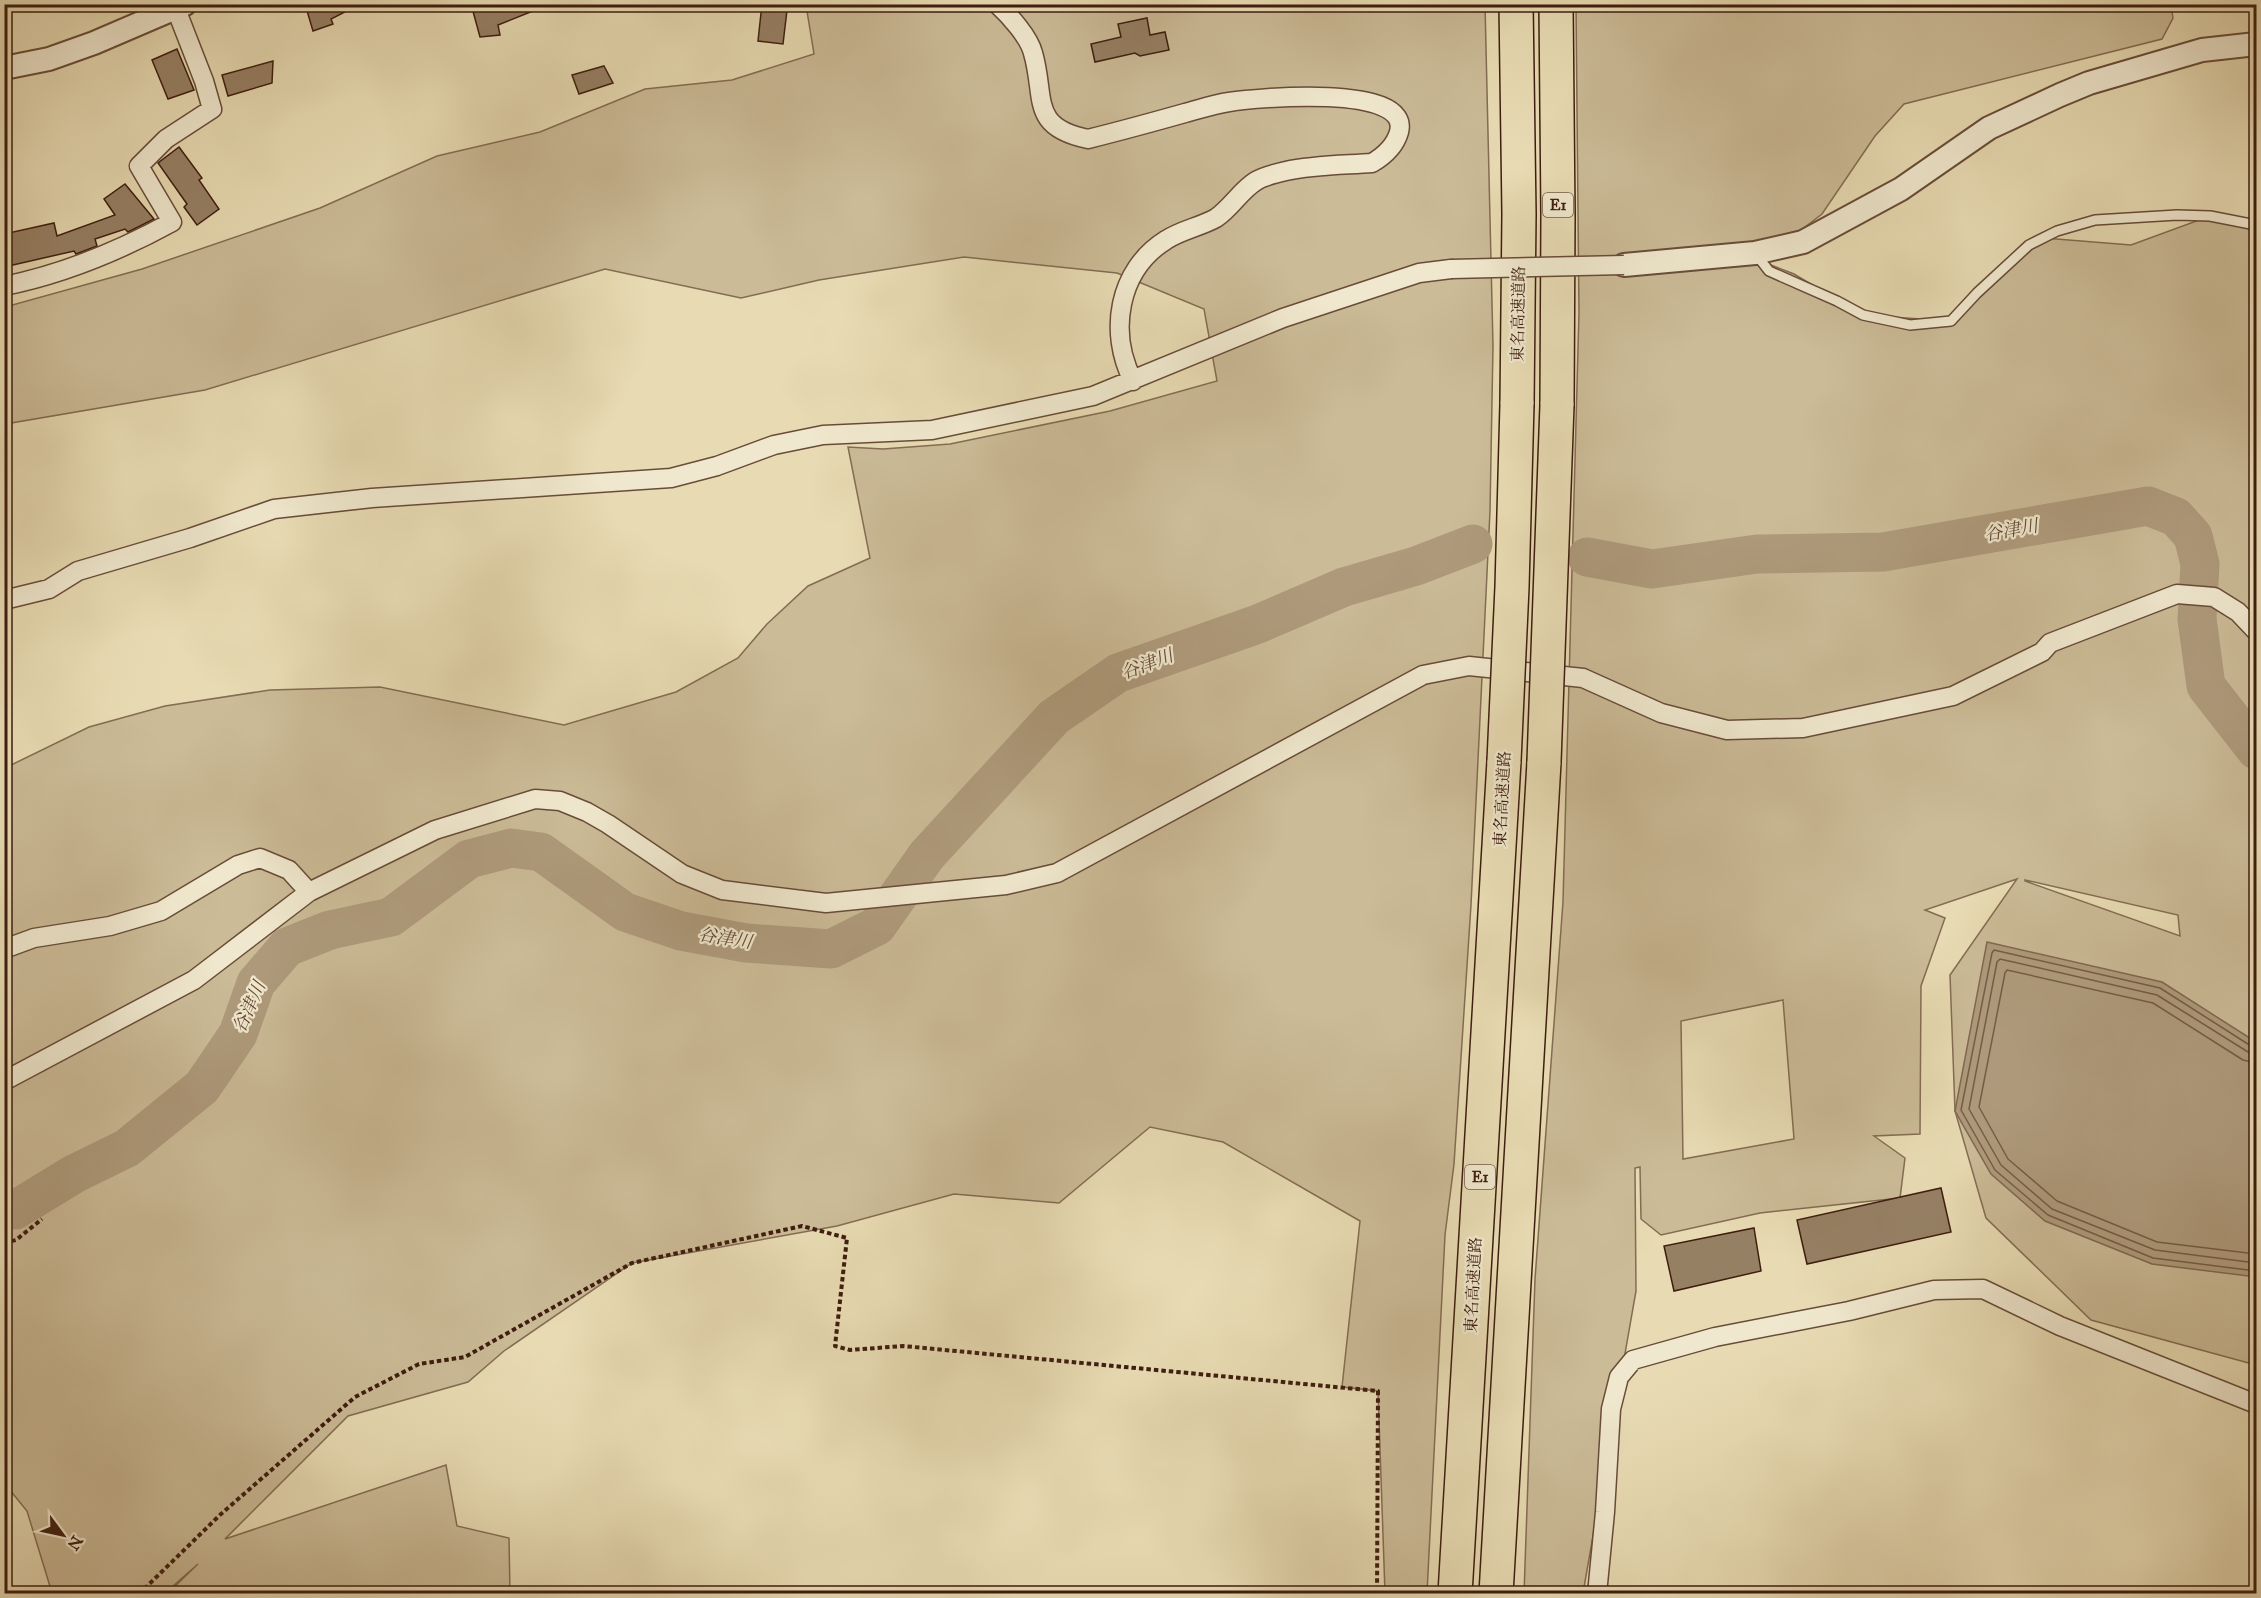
<svg xmlns="http://www.w3.org/2000/svg" width="2261" height="1598" font-family="'IM FELL Great Primer','Noto Serif JP',serif">
	<style>
		.green { fill: #cbbb97; stroke: #846c53; stroke-width: 1.5; fill-rule: evenodd }
		.water { fill: #ae9a7b; stroke: #816850; stroke-width: 1.5 }
		.lines { fill: none; stroke-linecap: round; stroke-linejoin: round }
		.shore { stroke: #765c45; stroke-width: 1.5 }
		.river { stroke: #ae9a7b; stroke-width: 39 }
		.building { fill: #968064; stroke: #3e1d0f; stroke-width: 1.5 }
		.service-casing { stroke: #684c38; stroke-width: 12 }
		.minor-casing { stroke: #684c38; stroke-width: 21 }
		.tertiary-casing { stroke: #684c38; stroke-width: 26 }
		.motorway-casing { stroke: #3e1d0f; stroke-width: 36 }
		.path { stroke: #3e1d0f; stroke-width: 4; stroke-dasharray: 4.5 3; stroke-linecap: butt }
		.service { stroke: #f0e8ce; stroke-width: 9 }
		.minor { stroke: #f0e8ce; stroke-width: 18 }
		.tertiary { stroke: #f0e8ce; stroke-width: 22 }
		.motorway { stroke: #e8dbb3; stroke-width: 33 }
		.minor-bridge-casing { stroke: #684c38; stroke-width: 21; stroke-linecap: butt }
		.motorway-bridge-casing { stroke: #3e1d0f; stroke-width: 36; stroke-linecap: butt }
		.minor-bridge { stroke: #f0e8ce; stroke-width: 18 }
		.motorway-bridge { stroke: #e8dbb3; stroke-width: 33 }
		.labels { text-anchor: middle; dominant-baseline: central; stroke-width: 4.5; stroke-linejoin: round; paint-order: stroke }
		.shield { fill: #f0e8ce; stroke: #735a48; stroke-width: 1.5 }
		.shield-label { font-size: 15px; font-weight: bold; fill: #3e1d0f }
		.street-label { font-size: 16px; fill: #3e1d0f; stroke: #f0e8ce }
		.water-label { font-size: 18px; font-style: italic; fill: #654935; stroke: #f0e8ce }
	</style>
	<rect width="100%" height="100%" fill="#e8dbb3"/>
	<filter id="stains"><feTurbulence type="fractalNoise" baseFrequency=".00333" numOctaves="4"/><feColorMatrix values="0 0 0 0 .2 0 0 0 0 .09 0 0 0 0 .02 0 0 0 .5 -.17"/></filter>
	<radialGradient id="worn" r=".72"><stop offset=".6" stop-color="#630" stop-opacity="0"/><stop offset="1" stop-color="#630" stop-opacity=".3"/></radialGradient>
	<path class="green" d="M806,5H1485L1493,346L1490,511L1471,905L1454,1164L1445,1235L1427,1593H1385L1378,1391L1342,1387L1360,1221L1223,1142L1150,1127L1059,1203L954,1194L837,1226L632,1263L504,1351L468,1382L348,1416L225,1539L446,1465L457,1526L509,1538L510,1593H168L198,1564L165,1593H52L27,1511L5,1484V768L89,727L165,706L270,690L380,687L564,725L676,692L738,658L767,624L808,586L870,558L848,447L883,449L950,444L1110,411L1217,381L1204,309L1117,273L964,257L819,280L741,298L605,269L205,390L5,424V307L142,269L320,208L437,156L540,132L645,89L732,80L814,54Z
		M1576,5H2171L2173,18L2162,39L1904,104L1875,136L1822,214L1761,261L1794,274L1863,315L1950,321L2044,238L2131,245L2210,216L2256,225V1365L2091,1320L1986,1218L1955,1111L1950,975L2017,879L1925,910L1945,918L1921,986L1920,1134L1874,1136L1905,1158L1900,1198L1760,1213L1661,1235L1641,1219L1640,1167L1635,1168L1636,1291L1583,1593L1524,1594L1535,1279L1563,902L1579,313ZM2025,880L2178,915L2180,936L2025,881ZM1783,1000L1794,1139L1683,1159L1681,1021Z"/>
	<path class="water" d="M1987,942L2162,982L2256,1042V1277L2152,1264L2045,1221L1991,1174L1955,1111Z"/>
	<g class="lines">
		<path class="shore" d="M2256,1047L2251,1046L2160,988L1994,950L1992,953L1961,1110L1995,1170L2048,1215L2153,1258L2256,1271
			M2256,1054L2248,1052L2157,995L2000,959L1997,962L1969,1109L2001,1165L2052,1209L2155,1250L2256,1263
			M2256,1063L2243,1060L2153,1003L2007,970L2005,973L1979,1107L2008,1159L2057,1201L2157,1242L2256,1254"/>
		<path class="river" d="M1587,557L1652,569L1757,554L1883,552L2148,506L2176,517L2193,536L2200,564L2197,619L2206,686L2256,750
			M4,1210H15L74,1174L127,1148L202,1087L238,1034L256,983L287,947L330,930L391,917L469,859L511,848L541,852L625,912L681,931L746,943L831,949L877,926L927,855L1054,717L1118,673L1258,624L1344,587L1416,566L1473,544"/>
	</g>
	<path class="building" d="M305,4H360L331,19L333,24L313,31Z
		M471,4H548V5L498,25L500,35L480,37Z
		M762,4H783L782,10H787L783,44L758,41Z
		M1147,18L1150,35L1165,32L1169,50L1140,56L1135,53L1095,62L1091,44L1121,37L1118,24Z
		M177,49L194,90L168,99L152,60Z
		M273,61L272,83L228,96L222,75Z
		M604,66L613,83L579,94L572,75Z
		M179,147L202,178L199,180L219,209L197,225L184,207L187,204L158,163Z
		M125,184L154,219L128,232L125,229L95,239L97,246L76,254L74,251L4,267V234L54,223L57,236L115,215L104,199Z
		M1941,1188L1951,1232L1807,1264L1797,1220Z
		M1754,1228L1761,1271L1674,1291L1664,1246Z"/>
	<g class="lines">
		<g class="service-casing">
			<path id="service" d="M1755,253L1769,271L1837,301L1863,315L1910,325L1951,321L1977,293L2029,245L2057,231L2095,220L2177,215L2210,216L2256,225"/>
		</g>
		<g class="minor-casing">
			<path id="minor" d="M997,4C1010,16 1029,37 1033,53C1046,98 1029,127 1088,139C1120,131 1153,122 1185,113C1200,109 1215,104 1229,102C1254,98 1412,83 1399,132C1395,146 1384,156 1372,163C1345,165 1313,165 1286,171C1277,173 1264,176 1256,181C1241,190 1231,208 1216,218C1200,227 1181,230 1166,240C1118,270 1108,332 1133,381
				M4,286C64,274 119,251 172,222L139,166L166,139L212,109L204,81L176,9
				M4,600L49,589L78,571L190,538L274,509L372,498L671,478L717,466L774,445L823,435L932,430L1093,396L1283,318L1419,273L1451,269
				M4,949L34,938L110,926L161,911L238,865L260,858L289,870L309,892
				M4,1081L194,980L309,892L435,830L535,799L560,801L587,812L608,824L682,874L722,890L826,903L1006,885L1057,873L1423,675L1469,666L1583,678L1661,713L1727,730L1803,728L1953,696L2042,652L2050,643L2177,594L2214,597L2238,612L2256,631
				M1597,1594L1605,1512L1611,1409L1619,1377L1633,1360L1715,1337L1849,1311L1934,1290L1983,1289L2060,1326L2256,1404"/>
		</g>
		<g class="tertiary-casing">
			<path id="tertiary" d="M4,68L49,59L94,43L185,4
				M1624,265L1755,253L1803,242L1901,189L1989,128L2060,95L2089,83L2202,50L2256,44"/>
		</g>
		<g class="motorway-casing">
			<path id="motorway" d="M1516,4L1519,214L1517,404
				M1556,4L1558,216L1557,405
				M1455,1594L1504,761
				M1496,1594L1544,762"/>
		</g>
		<path class="path" d="M4,1243L16,1240L42,1219
			M139,1594L221,1514L355,1397L419,1364L465,1357L632,1263L802,1226L847,1238L835,1346L850,1350L903,1346L1378,1391L1377,1594"/>
		<use href="#service" class="service"/>
		<use href="#minor" class="minor"/>
		<use href="#tertiary" class="tertiary"/>
		<use href="#motorway" class="motorway"/>
		<g class="minor-bridge-casing">
			<path id="minor-bridge" d="M1451,269L1624,265"/>
		</g>
		<g class="motorway-bridge-casing">
			<path id="motorway-bridge" d="M1504,761L1512,587L1517,404
				M1544,762L1557,405"/>
		</g>
		<use href="#minor-bridge" class="minor-bridge"/>
		<use href="#motorway-bridge" class="motorway-bridge"/>
	</g>
	<g class="labels">
		<g class="shield">
			<rect x="1543" y="193" width="30" height="24" rx="4.5"/>
			<rect x="1465" y="1165" width="30" height="24" rx="4.5"/>
		</g>
		<g class="shield-label">
			<text x="1558" y="205">E1</text>
			<text x="1480" y="1177">E1</text>
		</g>
		<g class="street-label">
			<text transform="translate(1518 314) rotate(-89)">東名高速道路</text>
			<text transform="translate(1502 799) rotate(-87)">東名高速道路</text>
			<text transform="translate(1473 1285) rotate(-87)">東名高速道路</text>
		</g>
		<g class="water-label">
			<text transform="translate(2011 530) rotate(-10)">谷津川</text>
			<text transform="translate(1147 664) rotate(-21)">谷津川</text>
			<text transform="translate(725 938) rotate(9)">谷津川</text>
			<text transform="translate(249 1007) rotate(-66)">谷津川</text>
		</g>
	</g>
	<rect width="2261" height="1598" fill="none" stroke="#e8dbb3" stroke-width="24"/>
	<rect x="6" y="6" width="2249" height="1586" fill="none" stroke="#3e1d0f" stroke-width="3"/>
	<rect x="12" y="12" width="2237" height="1574" fill="none" stroke="#3e1d0f" stroke-width="1.5"/>
	<g transform="translate(63 1535) rotate(123)" stroke="#f0e8ce" stroke-width="4.5" paint-order="stroke">
	<path d="M0-4.5L10 22L0 15L-10 22Z" fill="#3e1d0f"/>
	<text y="-9" font-size="16" font-weight="bold" text-anchor="middle" fill="#3e1d0f">N</text>
	</g>
	<rect width="100%" height="100%" filter="url(#stains)"/>
	<rect width="100%" height="100%" fill="url(#worn)"/>
</svg>
